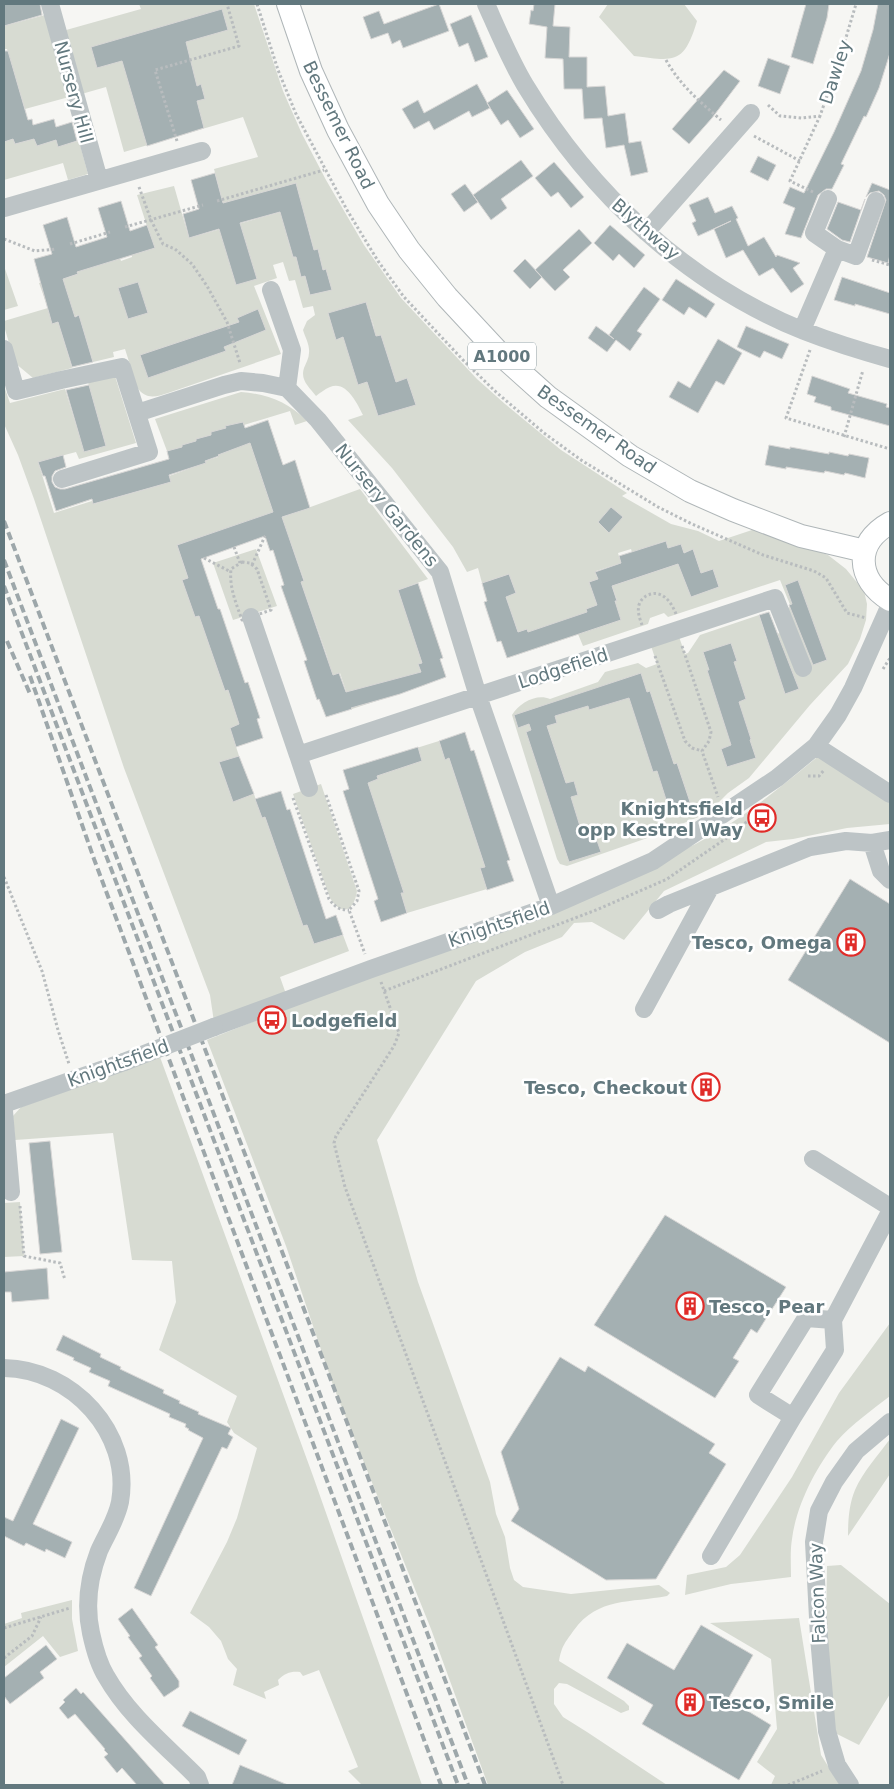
<svg xmlns="http://www.w3.org/2000/svg" width="894" height="1789" font-family="'DejaVu Sans',sans-serif">
	<style>
		.green { fill: #d7dbd2; fill-rule: evenodd }
		.building { fill: #a4b0b2; stroke: #d8d7d6 }
		.lines { fill: none; stroke-linecap: round; stroke-linejoin: round }
		.major-casing { stroke: #afb6b8; stroke-width: 24 }
		.path { stroke: #b8bcbe; stroke-width: 3; stroke-dasharray: 2.5 2.5; stroke-linecap: butt }
		.minor { stroke: #bdc4c6; stroke-width: 18 }
		.major { stroke: #fff; stroke-width: 22 }
		.rail { stroke: #9da7aa; stroke-width: 4; stroke-dasharray: 8 4; stroke-linecap: butt }
		.minor-bridge { stroke: #bdc4c6; stroke-width: 18 }
		.labels { text-anchor: middle; dominant-baseline: central; stroke-width: 5; stroke-linejoin: round; paint-order: stroke }
		.shield { fill: #fff; stroke: #91a0a5; stroke-width: 1 }
		.shield-label { font-size: 16px; font-weight: bold; fill: #62787e }
		.street-label { font-size: 18px; fill: #62787e; stroke: #fff }
		.poi-label { font-size: 18px; font-weight: bold; fill: #62787e; stroke: #fff; text-anchor: end }
	</style>
	<rect width="100%" height="100%" fill="#f6f6f3"/>
	<path class="green" d="M139,4H254L283,91L302,134L326,180L364,245L401,298L477,379L505,404L561,450L627,493L622,496L671,524L698,531L719,541L755,529L828,555L846,569L864,591L867,604L866,620L860,639L848,664L810,705L749,778L728,793L708,813L653,836L567,866L560,864L557,859L512,715C519,703 537,693 550,699L598,682L605,672L638,663L646,668L657,664L649,640L677,631L685,654L688,653L700,635L759,615L766,637L780,633L773,611L791,607L780,580L668,617L664,613L650,618L648,624L583,646L578,634L534,649L527,629L518,632L506,597L516,593L509,574L482,583L478,568L467,572L453,547L392,468L348,420L363,415C357,403 346,380 330,387C325,389 320,393 316,396C309,387 300,380 304,368C306,363 309,358 309,353C310,345 305,337 303,330L307,321L315,315L313,306L303,308L295,280L289,281L283,262L273,265L277,278L254,286L281,354L168,393C156,397 145,400 137,387L125,349L113,352L114,357L93,362L79,315L52,323L58,322L72,368L33,378L15,363L4,326V321L48,308L39,283L66,275L67,278L78,274L77,271L120,258L121,261L132,257V255L154,248L137,195L174,186L189,238L302,206L296,183L219,205L221,195L214,169L258,157L243,117L124,152L106,87L78,95L59,32L141,9ZM309,230L314,250L318,249L323,270H326L332,290L310,295L305,276L301,277L296,257H293L287,237ZM366,302L374,327L373,337L381,335L396,382L407,379L415,405L378,416L367,382L343,337L336,339L328,314ZM665,541L668,548L683,553L693,549L701,573L719,587L691,597L678,564L612,586L617,600L593,629L586,609L597,605L589,582L598,579L596,571L621,563L618,553L631,549L634,559L658,551L656,544Z
		M608,4H684L697,21C684,65 674,61 634,56L599,17Z
		M45,15L69,97L25,109L7,49H4V26Z
		M13,139L15,144L34,139L37,146L56,140L58,146L79,141L88,174L68,180L63,163L4,180V142Z
		M4,266L18,306L4,310Z
		M115,376L136,443L79,459L76,452L38,462L54,513L92,501L94,504L171,482L169,476L205,463V461L218,457V455L234,449V447L250,442L279,503L283,517L360,489L428,579L398,590L422,663L418,664L425,685L352,709L340,673L331,676L327,656L301,582L304,580L291,543L277,511L177,545L188,578L182,580L195,617L199,616L225,691L228,690L239,724L230,728L239,756L219,763L233,801L254,794L262,818L265,817L303,926L307,925L314,943L343,935L349,951L280,977L286,994L214,1022L210,995L124,768L34,499L18,455L4,424V386L10,403L65,389L84,451L106,446L88,382Z
		M241,392C267,394 288,402 307,421L295,425L290,411L244,425L243,422L226,426V428L211,435L196,439V441L182,445V447L167,451L155,419Z
		M256,549L277,606L233,620L213,563Z
		M439,741L445,759L449,758L485,867L480,869L487,889L407,913L368,783L372,762Z
		M821,754L890,802V824L847,828L793,839L766,842L664,891L624,940L592,922L574,923L562,937L525,952L476,981L377,1140L418,1282L490,1482L496,1514L505,1537L510,1568L514,1580L523,1587L571,1594L659,1585L670,1593L667,1596C631,1603 598,1597 574,1630C565,1643 562,1645 559,1661L624,1701L629,1706V1710L621,1713L567,1684L559,1683L554,1689V1704L563,1717L587,1732L667,1785H673H488L431,1629L334,1388L286,1246L207,1040L685,849C736,825 778,789 821,754Z
		M321,784L357,891C354,911 342,917 330,898L293,794Z
		M160,1057L313,1476L422,1785H362L348,1771L358,1767L319,1670L303,1676L300,1672C291,1671 285,1673 278,1680L279,1685L264,1692L266,1699L233,1685L237,1669L228,1659L221,1641L209,1627L190,1613L227,1542L237,1518L257,1448L234,1433L227,1422L237,1396L159,1350L176,1302L172,1261L132,1260L113,1133L15,1140L13,1116L21,1107Z
		M20,1202L24,1256L4,1257V1203Z
		M890,1323V1396C872,1410 852,1424 837,1441C816,1467 796,1506 792,1539C790,1551 791,1565 791,1577L731,1584L685,1595L687,1575L726,1567L740,1555L792,1477L839,1393Z
		M890,1439V1474L848,1536C848,1521 849,1504 855,1490C862,1473 879,1454 890,1439Z
		M841,1565L890,1604V1694L859,1745L835,1733L826,1630L827,1566Z
		M72,1600V1619L78,1651L60,1657L43,1636L4,1667V1624L22,1618L21,1613Z
		M799,1618L821,1755L840,1785H771L775,1776L757,1762L777,1729L771,1659L710,1623Z"/>
	<path class="building" d="M4,4H40L42,15L4,26Z
		M439,4L449,31L403,48L400,40L392,44L388,33L371,39L363,17L379,11L384,24Z
		M534,4H555L553,26L570,27L569,57H587V87L605,86L608,116L625,113L629,143L641,141L648,172L631,176L624,145L606,148L602,118L584,119L582,89H564L563,59L545,58L547,27L529,24L531,10L533,11Z
		M806,4H829L827,18L813,64L791,57Z
		M878,4H890V53L879,88L866,117L864,116L841,164L844,165L832,189H826L818,195L801,238L785,234L795,208L783,203L790,187L804,193L834,132L861,71L873,30Z
		M222,9L228,30L186,42L197,86L201,84L205,99L197,101L204,128L147,146L122,61L97,68L91,47Z
		M471,15L488,57L475,62L468,43L459,47L450,24Z
		M4,51H8L28,120L32,119L33,125L54,119L56,127L72,122L77,141L58,147L56,140L37,146L34,139L15,144L13,139L4,142Z
		M768,58L790,66L780,94L758,86Z
		M724,70L740,81L712,118L689,144L672,129Z
		M477,84L490,108L472,117L469,111L434,130L429,121L414,129L402,109L418,100L424,113Z
		M507,90L534,129L520,138L508,120L501,125L487,103Z
		M758,156L776,165L768,181L750,172Z
		M521,160L533,176L501,199L507,208L491,220L473,195Z
		M554,162L584,197L571,208L558,192L551,197L535,178Z
		M215,173L223,203L296,183L314,250L318,249L323,270L326,269L332,290L310,295L305,276L301,277L296,257H293L280,212L240,223L257,279L236,285L219,229L189,238L183,214L199,209L191,180Z
		M872,183L890,190V255L888,263L867,257L886,200L884,195L879,191L870,193L866,197Z
		M465,184L478,202L464,212L451,194Z
		M708,197L715,213L732,206L738,218L736,219L748,246L764,237L776,257L777,255L800,263L793,268L804,284L791,293L773,268L759,276L743,250L726,258L714,229L731,221L698,236L692,223L696,221L689,205Z
		M865,199L850,242L842,240L827,229L838,202L861,210Z
		M121,201L130,231L147,225L155,248L77,272L78,274L63,279L75,317L79,315L93,362L72,367L58,322L52,324L34,259L52,254L43,225L67,217L76,247L107,237L98,208Z
		M610,225L645,255L634,268L619,254L613,261L594,243Z
		M579,229L592,243L563,270L570,277L555,291L535,270Z
		M525,259L542,277L530,289L513,271Z
		M842,277L890,293V314L855,304V306L834,300Z
		M676,279L715,304L706,318L689,307L684,315L662,300Z
		M138,282L148,313L128,319L118,288Z
		M644,287L660,299L637,331L642,334L630,351L616,340L607,352L588,338L596,326L614,339L609,335Z
		M366,302L376,336L381,335L396,382L407,378L416,405L378,416L367,382L358,385L343,337L336,340L328,313Z
		M258,309L266,330L224,347L226,351L148,378L140,355L239,322L237,318Z
		M746,326L789,344L782,359L764,351L760,358L737,347Z
		M718,339L742,353L724,385L716,381L698,413L669,397L678,381L690,388Z
		M812,376L850,389L848,393L887,404L886,407L890,408V426L831,410V407L814,402L816,397L807,394Z
		M89,385L106,446L84,452L66,390Z
		M268,420L283,465L295,460L310,508L282,517L304,581L301,582L333,675L339,673L346,692L421,672L418,664L422,663L398,590L418,583L443,658L440,659L446,677L400,694L351,708L352,709L326,717L319,699L317,700L304,661L307,660L281,586L284,585L273,550L270,551L265,536L201,559L218,609H220L245,683L248,682L260,718L257,719L263,738L236,747L230,728L239,724L228,690L225,691L199,616L195,617L182,580L188,578L177,545L273,512L250,443L218,455L219,456L205,461L206,463L169,475L171,482L93,504L92,499L56,511L45,476H43L38,462L63,455L66,467L55,471L52,476V482L55,487L60,489H65L169,459L167,451L182,447V445L196,441V439L211,435V432L226,428L225,426L243,422L245,428Z
		M769,445L790,449V447L829,454V452L848,456L849,454L869,458L865,478L845,473L844,475L825,471L824,473L786,467V469L765,465Z
		M611,507L623,517L609,533L598,522Z
		M666,541L668,548L681,544L684,553L693,549L701,573L713,569L719,587L691,597L678,564L612,586L617,601H615L621,620L507,658L501,641L497,642L484,602L487,601L482,583L509,574L516,593L506,597L518,632L527,629L528,632L587,612L586,609L597,605L589,582L598,579L595,572L621,563L619,556Z
		M798,580L827,660L813,665L789,605L792,604L785,585Z
		M769,612L799,689L785,694L759,615Z
		M731,643L737,661L734,662L746,699L739,702L751,739L750,740L756,758L727,767L721,749L731,745L707,670H709L703,652Z
		M641,673L647,692L650,691L674,764L677,763L690,802L669,809L657,771L653,772L629,698L589,710L588,706L555,716L557,723L547,726L566,783L574,781L578,795L571,797L583,836L594,832L601,852L569,862L526,732L531,730L529,724L518,728L514,715Z
		M465,732L471,751L474,750L510,860L507,861L514,881L487,890L480,868L485,867L449,758L445,760L439,741Z
		M418,747L422,761L377,776L378,779L368,783L404,893H401L407,913L381,922L374,901L378,899L343,791L349,789L343,770Z
		M239,756L254,794L233,802L219,762Z
		M281,791L287,810L290,809L326,919L336,915L343,935L314,944L307,925L303,926L265,817L262,818L255,799Z
		M850,879L890,904V1043L788,980Z
		M50,1141L62,1252L40,1254L29,1143Z
		M665,1215L786,1287L757,1333L751,1329L733,1358L739,1361L715,1398L594,1325Z
		M47,1268L49,1299L12,1302L11,1292H4V1272Z
		M63,1335L101,1354L100,1357L121,1367L120,1369L164,1390L163,1393L180,1401L179,1403L199,1412L198,1414L231,1428L228,1434L233,1437L227,1449L222,1447L151,1596L134,1588L203,1438L188,1430L189,1429L185,1427L186,1424L169,1417L170,1414L108,1386L110,1381L89,1372L91,1368L73,1360L74,1358L56,1350Z
		M560,1357L585,1372L588,1366L715,1444L709,1453L726,1464L656,1579L606,1580L511,1521L519,1509L501,1452Z
		M61,1419L79,1428L33,1524L72,1542L65,1558L46,1549L45,1552L26,1543L24,1546L4,1536V1517L13,1521Z
		M132,1608L158,1645L155,1647L179,1681V1687L164,1697L150,1678L152,1676L139,1658L142,1656L128,1637L130,1636L118,1619Z
		M701,1625L753,1655L728,1699L771,1725L739,1780L642,1724L653,1705L607,1678L627,1643L674,1670Z
		M46,1645L57,1659L40,1672L44,1678L10,1704L4,1696V1678Z
		M76,1688L81,1694L83,1692L165,1785H137L122,1768L117,1773L104,1757L108,1754L104,1750L105,1749L75,1714L68,1719L59,1708L65,1702L63,1700Z
		M190,1711L247,1740L239,1755L182,1726Z
		M240,1765L288,1785H232Z"/>
	<g class="lines">
		<g class="major-casing">
			<path id="major" d="M288,4L311,71L338,130L378,204L409,250L447,297L500,354L548,397L630,456L690,491L733,510L801,536L865,551
				M890,523C854,543 856,579 890,600"/>
		</g>
		<path class="path" d="M257,4L278,70L296,114L347,210L378,261L404,297L463,360L496,392L544,433L581,460L658,507L692,524L763,555L814,571L826,578L847,613L866,618
			M666,60C680,85 699,101 721,120
			M768,105L780,116L802,118L820,116L839,61L856,4
			M754,136L800,161
			M177,141L155,70L239,46L227,4
			M139,187L151,220L163,244L175,249L192,264L207,286L227,322L240,363
			M813,192L790,181L820,116
			M217,201L324,170
			M125,227L203,205
			M4,239L35,251L56,249
			M70,244L110,232
			M872,260L890,265
			M810,350L786,418L890,449
			M844,437L863,370
			M234,547L240,563
			M204,558L231,572
			M242,562L250,563L257,569L271,610L242,620C236,603 229,587 231,569Z
			M252,565L265,536
			M642,625C640,619 637,612 639,605C640,601 643,598 646,596C661,588 671,601 676,614
			M682,646L711,732L709,741L702,751L718,797
			M655,656L685,741L692,748L702,751
			M883,669L890,658
			M808,776H819L824,770
			M326,795L359,891L357,901L349,910L365,954
			M293,798L329,899C335,907 339,910 349,910
			M4,877L42,971L58,1030L69,1064
			M381,982L399,1033L394,1046L336,1136L334,1143L345,1187L563,1785
			M384,991L596,910L667,879L731,835L750,819
			M20,1206L24,1256L60,1263L65,1280
			M4,1628L70,1608
			M4,1658L32,1636L41,1617
			M788,1785L822,1771"/>
		<path class="minor" d="M50,4L99,180
			M486,4C498,31 510,60 525,85C590,193 687,284 804,331C832,342 861,351 890,359
			M828,199L814,233L837,249
			M4,208L202,151
			M646,232L751,113
			M271,290L292,350L287,388
			M802,330L837,249L856,256L876,201
			M4,349L16,391L61,380L122,367L149,452L62,479
			M137,413L224,385L241,381L263,383L287,388L318,420L440,572L478,696L551,906
			M251,617L298,755L775,598L803,668
			M816,746L890,794
			M298,755L309,788
			M872,843L890,840
			M658,910L669,904L810,847L846,841L872,843L881,871L890,880
			M644,1009L710,888
			M214,1027L371,969L551,906L653,861L777,778L816,746L838,715L853,688L890,605
			M4,1104L124,1062
			M4,1111L11,1192
			M813,1159L890,1207
			M806,1318L833,1320L835,1350L793,1417L758,1395Z
			M833,1320L890,1212
			M4,1368C72,1369 132,1433 120,1502C116,1521 106,1535 99,1551C89,1577 85,1605 91,1633C94,1647 98,1663 106,1676C128,1715 165,1745 197,1777L200,1785
			M711,1556L793,1417
			M850,1785L837,1765L827,1731L819,1637L814,1542L819,1511L834,1482L856,1451L890,1422"/>
		<use href="#major" class="major"/>
		<path class="rail" d="M4,521L485,1785
			M4,560L468,1785
			M4,586L458,1785
			M7,641L31,696
			M30,676L94,859L441,1785"/>
		<path class="minor-bridge" d="M124,1062L214,1027"/>
	</g>
	<defs>
		<g id="bus-ring" transform="scale(1.4375)"><circle r="9.5" fill="#fff" stroke="#e02c29" stroke-width="1.5"/><path d="M-5-6H5V4H4V6H2V4H-2V6H-4V4H-5ZM-3.5-4V0h7V-4ZM-3.5 1.2v1.5H-2V1.2ZM2 1.2v1.5H3.5V1.2Z" fill="#e02c29"/></g>
		<g id="building-ring" transform="scale(1.4375)"><circle r="9.5" fill="#fff" stroke="#e02c29" stroke-width="1.5"/><path d="M-4-6H4V6H1V3H-1V6H-4ZM-2.5-4.3h1.7v1.8h-1.7ZM.8-4.3h1.7v1.8H.8ZM-2.5-1h1.7V.8h-1.7ZM.8-1h1.7V.8H.8Z" fill="#e02c29"/></g>
	</defs>
	<g fill-rule="evenodd">
		<use href="#bus-ring" x="762" y="818"/>
		<use href="#building-ring" x="851" y="942"/>
		<use href="#bus-ring" x="272" y="1020"/>
		<use href="#building-ring" x="706" y="1087"/>
		<use href="#building-ring" x="690" y="1306"/>
		<use href="#building-ring" x="690" y="1702"/>
	</g>
	<g class="labels">
		<rect class="shield" x="468" y="342.5" width="68" height="27" rx="4"/>
		<g class="shield-label">
			<text x="502" y="356">A1000</text>
		</g>
		<g class="street-label">
			<text transform="translate(835 72) rotate(-72)">Dawley</text>
			<text transform="translate(74 92) rotate(75)">Nursery Hill</text>
			<text transform="translate(339 125) rotate(64)">Bessemer Road</text>
			<text transform="translate(646 229) rotate(41)">Blythway</text>
			<text transform="translate(597 429) rotate(35)">Bessemer Road</text>
			<text transform="translate(387 505) rotate(51)">Nursery Gardens</text>
			<text transform="translate(563 668) rotate(-18)">Lodgefield</text>
			<text transform="translate(499 924) rotate(-19)">Knightsfield</text>
			<text transform="translate(118 1063) rotate(-20)">Knightsfield</text>
			<text transform="translate(817 1593) rotate(-92)">Falcon Way</text>
		</g>
		<g class="poi-label">
			<text x="743" y="808">Knightsfield<tspan x="743" dy="21">opp Kestrel Way</tspan></text>
			<text x="832" y="942">Tesco, Omega</text>
			<text x="291" y="1020" text-anchor="start">Lodgefield</text>
			<text x="687" y="1087">Tesco, Checkout</text>
			<text x="709" y="1306" text-anchor="start">Tesco, Pear</text>
			<text x="709" y="1702" text-anchor="start">Tesco, Smile</text>
		</g>
	</g>
	<rect width="894" height="1789" fill="none" stroke="#62787e" stroke-width="10"/>
</svg>
